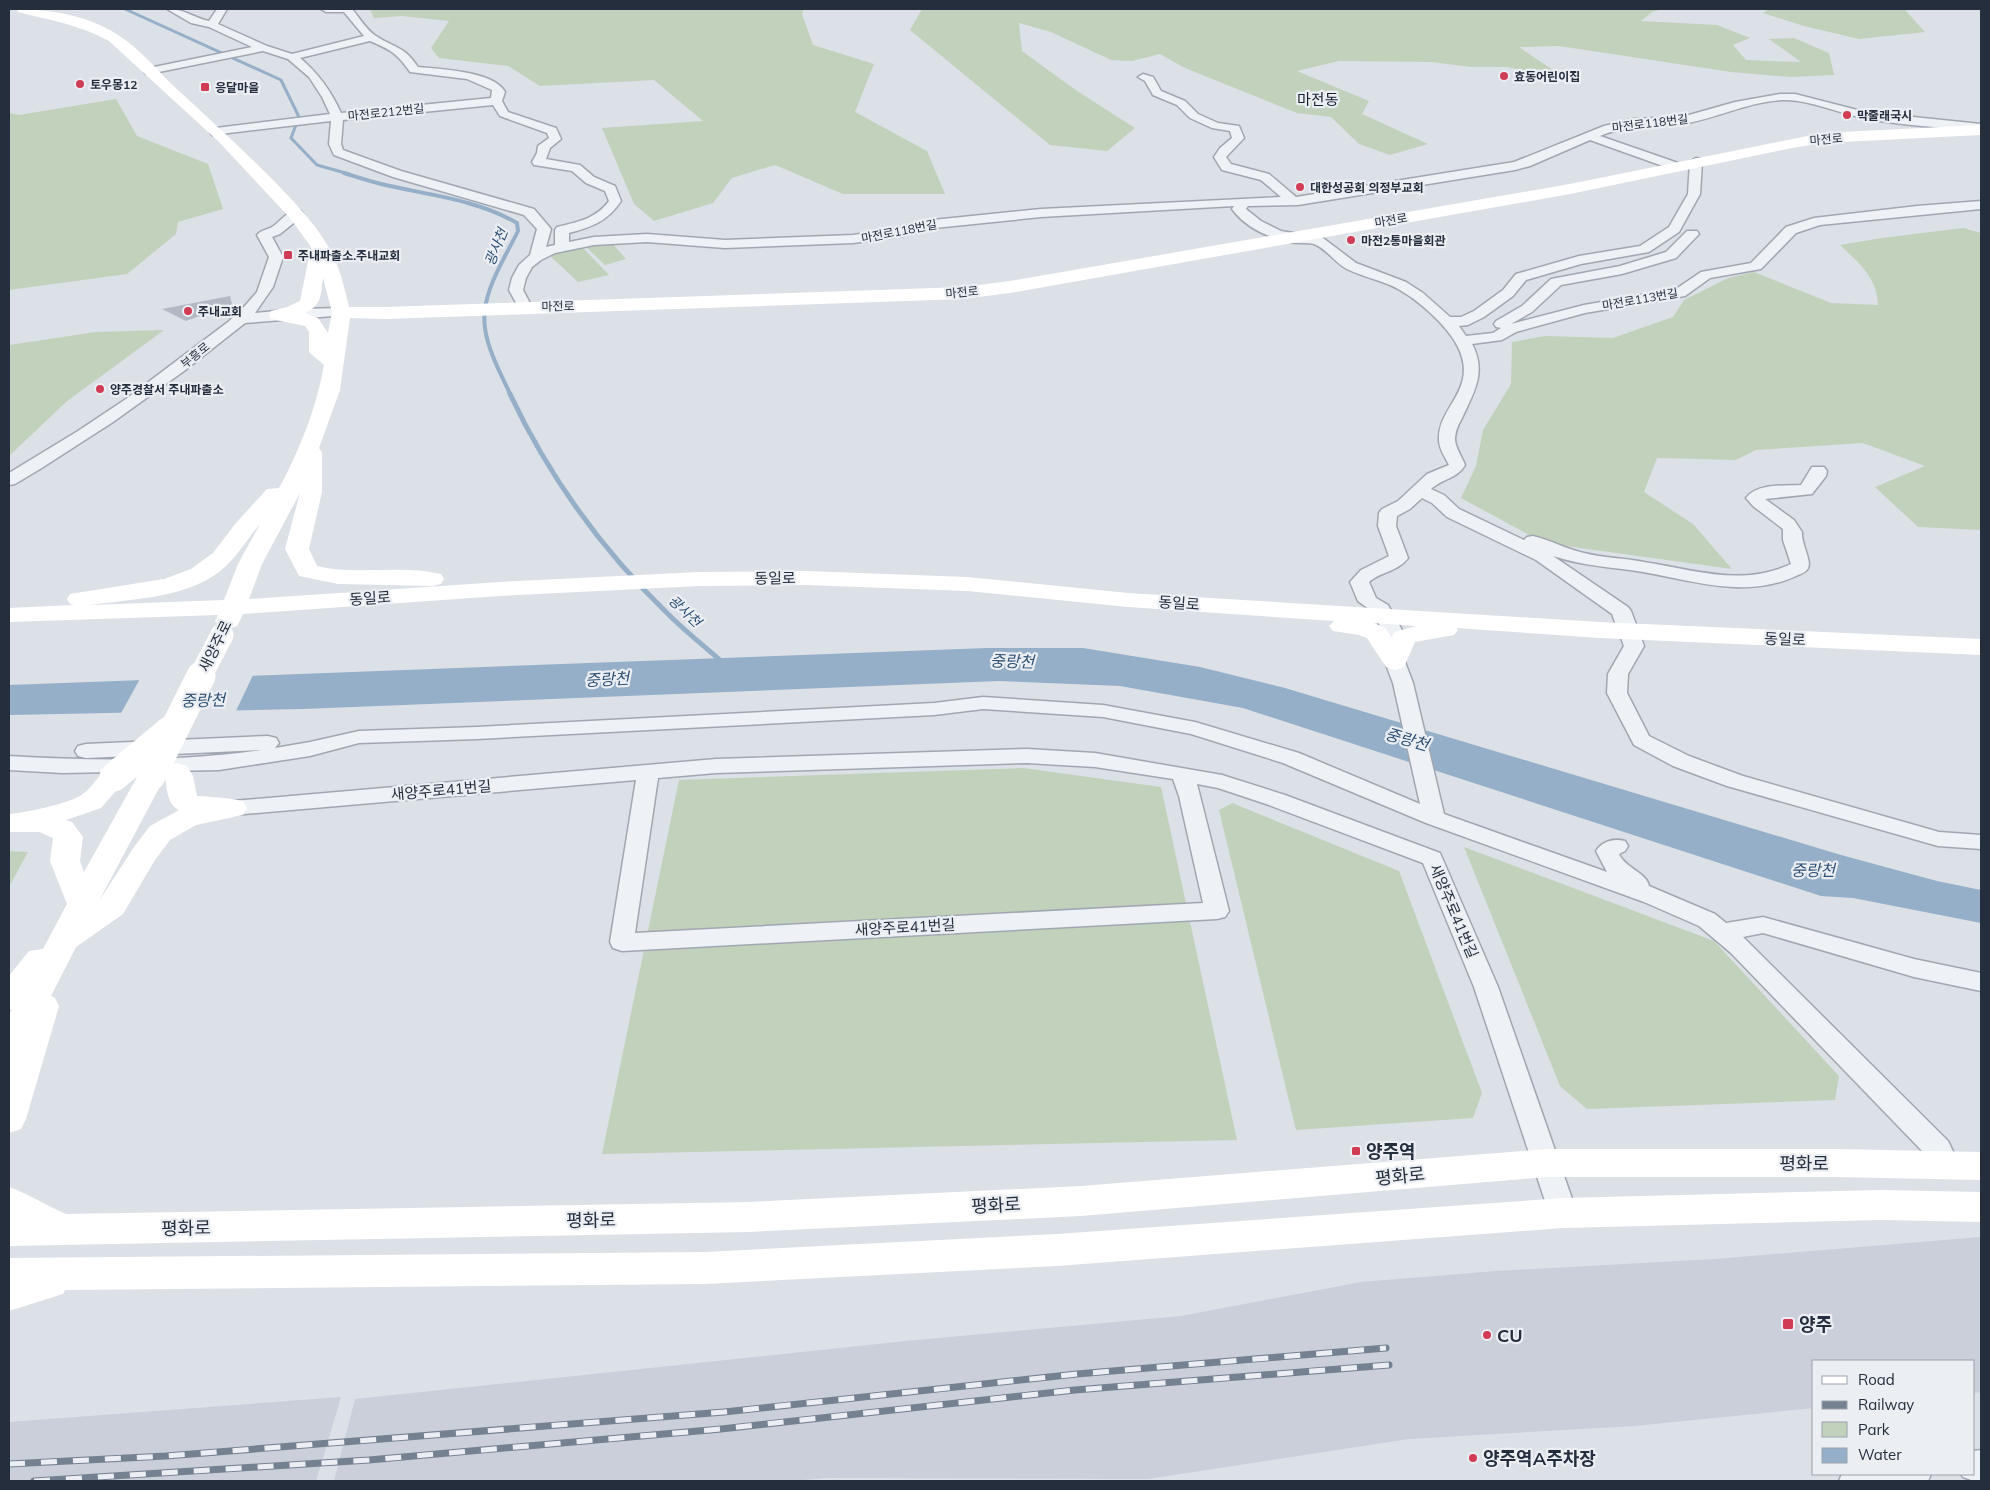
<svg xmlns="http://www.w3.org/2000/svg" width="1990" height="1490" font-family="Mulish,'Noto Sans KR',sans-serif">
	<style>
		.built { fill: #cacfd9 }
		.green { fill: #c2d1bc }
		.water { fill: #95afc8 }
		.pier { fill: #dce0e7 }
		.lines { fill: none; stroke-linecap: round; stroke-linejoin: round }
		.stream-far2 { stroke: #95afc8; stroke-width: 3 }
		.stream-far1 { stroke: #95afc8; stroke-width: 4 }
		.stream { stroke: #95afc8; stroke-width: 5 }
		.building { fill: #b3b9c3 }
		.street-casing { stroke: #a1a7b1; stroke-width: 3 }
		.street { fill: #eef1f5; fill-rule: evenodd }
		.secondary { fill: #fff; fill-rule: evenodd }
		.rail-casing { stroke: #758090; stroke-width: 7 }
		.rail { stroke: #ebeff4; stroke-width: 5; stroke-dasharray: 16; stroke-linecap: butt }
		.secondary-bridge-far1 { stroke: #fff; stroke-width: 23 }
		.secondary-bridge { stroke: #fff; stroke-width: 29 }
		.poi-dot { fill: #d13b54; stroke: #ebeff4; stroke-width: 2 }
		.labels { text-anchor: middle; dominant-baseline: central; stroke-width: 4.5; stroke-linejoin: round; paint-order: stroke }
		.far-poi-label { font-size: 12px; font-weight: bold; fill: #252e3d; stroke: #ebeff4; text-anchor: start }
		.far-street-label { font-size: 12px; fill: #252e3d; stroke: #ebeff4 }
		.far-water-label { font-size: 14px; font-style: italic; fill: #2e4e72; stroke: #ebeff4 }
		.far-quarter-label { font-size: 15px; fill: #181f2d; stroke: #ebeff4 }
		.street-label { font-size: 15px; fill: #252e3d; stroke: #ebeff4 }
		.water-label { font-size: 16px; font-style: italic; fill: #2e4e72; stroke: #ebeff4 }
		.near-poi-label { font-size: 18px; font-weight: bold; fill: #252e3d; stroke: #ebeff4; text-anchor: start }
		.near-street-label { font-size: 18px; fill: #252e3d; stroke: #ebeff4 }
	</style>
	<rect width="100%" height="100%" fill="#dce0e7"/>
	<path class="built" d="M1981,1237V1392L1974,1393V1361H1814V1408L1634,1426L1409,1439L1148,1479L827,1478L791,1481H334L355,1399L906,1341L1181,1316L1361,1282L1496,1271L1715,1259Z
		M341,1397L316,1481H9V1422Z"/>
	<path class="green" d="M370,9H804L802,14L813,45L874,64L855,112L927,151L945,194H843L775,165L732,178L713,203L654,221L634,204L602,128L703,121L654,80L540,86L508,66L439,58L431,48L449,21L402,16L374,18Z
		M922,9H1663L1652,12L1641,21L1717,25L1750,38L1733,45L1746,60L1801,62L1769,39L1794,38L1829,53L1834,75L1790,77L1731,72L1559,46L1519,47L1559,74H1546L1507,67H1471L1431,62L1339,61L1297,71L1369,101L1362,114L1428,144L1390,155L1359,144L1331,117L1297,113L1185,68L1160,54L1132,61L1111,60L1051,32L1019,23L1022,51L1077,91L1135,128L1107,151L1050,145L910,30Z
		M1769,9H1908L1906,11L1925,32L1859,39L1804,26L1763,13Z
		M116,99L137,136L208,164L223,209L178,222L176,234L127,274L9,290V113L19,115Z
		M1963,228L1981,233V530L1918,527L1875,487L1925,466L1863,443L1756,450L1736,460L1657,458L1644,492L1693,524L1732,569L1544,543L1461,498L1476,466L1483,430L1511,384L1512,342L1545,336L1613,338L1673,317L1684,300L1728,278L1754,272L1831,303L1878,305C1877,277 1859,263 1840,245L1882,238Z
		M610,241L626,259L605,265L585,246Z
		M582,247L609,275L578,282L549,255Z
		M164,330L66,402L9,456V345L96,332Z
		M1023,768L1161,787L1237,1140L602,1154L679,780Z
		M1232,803L1399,871L1482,1093L1473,1118L1296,1130L1219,810Z
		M1464,847L1714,941L1839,1076L1835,1100L1587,1109L1560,1086Z
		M9,851L28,852L9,887Z"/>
	<path class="water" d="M987,648H1083L1200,667L1285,688L1841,855L1937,881L1981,890V923L1853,898L1821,896L1243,708L1120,686L999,681L303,709L9,715V685Z"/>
	<path class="pier" d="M254,673L235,713L120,715L141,677Z"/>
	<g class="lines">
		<path class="stream-far2" d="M125,9L281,80L299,117L291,138L317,165L349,174"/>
		<path class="stream-far1" d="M344,173C357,177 369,181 381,184C427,195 476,199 517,223L518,231C504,260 480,294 485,328C488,351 501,374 511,396"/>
		<path class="stream" d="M510,394C549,477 602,550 668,614C685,631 704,646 722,662"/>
	</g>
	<path class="building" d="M230,296L232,304L186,321L162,309Z"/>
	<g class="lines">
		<g class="street-casing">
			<path id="street" d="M167,9C183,8 194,18 209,21L217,9H227L218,24L267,46L292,54L364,36L344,12H326L321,9H352C359,17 367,31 376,36C396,49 403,45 418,67C439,69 494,71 505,92L502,101L508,112L556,128L561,139L550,148L546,159L580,165L594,177L615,186L621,201C608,221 592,227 569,233V242L594,237L647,234L725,240L853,235L900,228L923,221L1041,209L1281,197L1261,180L1222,170L1214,157L1220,148L1232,138L1230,131L1212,128L1190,118L1177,105L1153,95L1145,81L1138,77L1143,74L1153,77L1161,91L1185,101L1198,114L1218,123L1239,126L1244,138L1226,157L1231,164L1269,174L1296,197L1514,162L1604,126L1633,119L1682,117L1735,102L1780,94H1795L1865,112L1981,124V131C1943,127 1900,126 1864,118C1837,113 1809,99 1782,100C1747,102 1715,119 1682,124C1654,127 1627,124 1600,136L1678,163L1680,166L1674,170L1590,140L1530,166L1515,170L1298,205L1248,206L1246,209L1261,221L1281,231L1323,238L1356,263L1406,282L1423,293L1450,317H1461L1474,311L1503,290L1516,274L1579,256L1640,246L1669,227L1688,194L1690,162L1696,158L1700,159L1702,162L1700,194L1679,232L1649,252L1581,264L1526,280L1513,296L1484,317L1468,325L1459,326L1466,336L1493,333L1501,328L1496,327L1494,324L1496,321L1522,306L1551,279L1620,266L1666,252L1687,231H1697L1699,234L1676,258L1622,274L1561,285L1532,312L1511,324L1584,305L1676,289L1701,272L1751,263L1786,227L1814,218L1917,206L1981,201V209L1820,225L1796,233L1761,269L1710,278L1685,296L1585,313L1516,332L1502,340L1472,344C1487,372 1474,392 1462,418C1458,425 1455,432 1455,440C1456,449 1462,457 1465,465C1458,478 1442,479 1431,489L1444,495L1459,509L1524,540L1527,537L1533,536C1550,540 1566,549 1584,553C1604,558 1624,558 1644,562C1695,570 1742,587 1791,564L1783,540V529L1753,506L1746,498C1757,483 1784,486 1801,485L1812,467H1824L1827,471L1826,476L1812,494L1765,499L1794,520L1802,532C1801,544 1812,561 1808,568C1806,573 1800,574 1796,576C1747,599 1693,581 1643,572C1612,567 1583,566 1553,556L1628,607L1631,611L1644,646L1628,674L1627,693L1649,736L1689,756L1743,776L1939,832L1981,835V849L1938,846L1727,786L1673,766L1634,745L1607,693L1608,674L1624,646L1612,614L1536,560L1447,517L1432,503L1422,498L1410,509L1397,516L1396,526L1408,558C1399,571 1380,572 1369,582L1376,598L1388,605L1402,630L1405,662L1413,683L1444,814L1607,872L1596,851C1602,841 1614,838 1625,841L1628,846L1625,851L1619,854C1625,868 1647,873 1649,886L1715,914L1726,923L1763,917L1914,959L1981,973V991L1914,977L1763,933L1743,937L1948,1141L1960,1166L1956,1174L1946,1177L1936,1174L1927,1156L1731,953L1699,926L1644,902L1426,823L1283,763L1191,734L1103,717L983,709L934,715L477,739L359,743L310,756L219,770L62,773L9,770V756C90,761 181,762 262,750L86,758L78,756L75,751L78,746L86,744L268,736L276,738L279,743L275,748L310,742L359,731L477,727L934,703L983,697L1103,705L1195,722L1299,753L1420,804L1393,683L1385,662L1382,630L1373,612L1358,601L1350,582L1361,570L1389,556L1378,526L1379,513L1382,509L1398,501L1427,474L1449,465C1445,457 1439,449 1439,440C1437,407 1479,390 1458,347C1448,326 1414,295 1390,285C1376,279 1361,276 1347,269C1335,263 1327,249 1314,244C1307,242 1298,244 1291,242C1269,238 1246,228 1232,209L1234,206L1041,217L925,229L902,236L853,243L725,248L647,242L594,245L555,253L541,260L532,267L526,278L523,290L532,307L530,310H520L509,290L512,278L519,265L530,255L537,229L524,215L393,177L334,155L329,144L331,121L212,135L210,132L216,128L330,114L322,97L309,77L288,59L263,51L149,74L145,73L144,71L145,69L149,68L252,47L209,27L191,23ZM370,41C391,50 397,53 410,72L467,79L492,90L491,98L341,113C331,91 319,74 300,58ZM493,105L500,116L547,133L549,138L538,146L537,153L532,162L534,165L572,171L586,183L605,191L609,201C596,219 577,222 557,227L555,230V245L546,247L551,229L534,209L401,171L343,150L341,144L343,120Z
				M296,210L301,211L303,214L301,217L280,234L272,237L283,257L273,287L255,313L297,309L341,308L346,309L348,312L346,315L245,323L184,371L113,422L40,469L15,484L9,485V473L78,431L126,399L228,322L243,308L257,292L269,257L257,235C261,230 267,230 272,227C280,222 286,212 296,210Z
				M1027,749L1095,753L1222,775L1285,795L1440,853L1498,987L1577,1213L1573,1221L1563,1225L1553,1221L1549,1213L1474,987L1423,863L1269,805L1218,788L1197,784L1229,911L1225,917L1217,919L622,951L613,948L610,942L636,780L233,815L225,813L222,808L225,803L233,801L716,759ZM1027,763L1095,767L1173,779L1179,796L1203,903L635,933L658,778L716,773Z
				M1981,1450V1480L1974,1481L1963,1477L1961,1474H1974V1451Z
				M1842,1474H1931L1928,1481H1839Z"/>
		</g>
		<use href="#street" class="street"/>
		<path class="secondary" d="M17,9C50,9 90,16 118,35C141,49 159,73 179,91C212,121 244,151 275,182C294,202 314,222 328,246C339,264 344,286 349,307H385L963,287L1010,281L1570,184L1822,133L1981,125V135L1822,143L1792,148L1570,194L1010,293L963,299L385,319L350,318L340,390L319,448L322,452V492L309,549L317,566C357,576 400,564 441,574L444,579L441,584L432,586L338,584L299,576L285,549L300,493L262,564L249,599L500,582L699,572L806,571L967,577L1128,593L1600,622L1981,639V655L1600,638L1456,628L1458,630L1454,635L1415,642L1404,667L1395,670L1386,667L1367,638L1359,635L1333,631L1329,626L1334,621L1128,607L967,591L806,585L699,586L500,596L243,614L237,626L228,629L219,626L215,621L218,615L9,622V608L74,605L70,604L67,599L70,594L164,579L191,569L213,553L236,523L267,489L279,488C299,452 317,406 324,365L309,352V332L305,326L271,319L269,315L271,311L287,307L300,301L311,247L290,218L219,142L109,41C80,25 50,20 18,12ZM323,278L332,312L328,333L318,318L305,313C323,304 320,296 323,278ZM260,524L238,564L224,600L91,605C135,598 191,599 226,566C239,554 248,538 260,524ZM1374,623L1416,626L1395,632L1391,637L1385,628Z
			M177,763L187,766L193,776L197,796C213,797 229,798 243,801L247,808L243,815L196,825L170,840L155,860L123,914L76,947L51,996L55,998L59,1006L26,1119L21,1129L9,1133V1064L10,1058H9V1015L12,1009L9,1010V976L29,951L43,949L67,904L50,861L53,838L39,832H9V814C24,813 66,804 80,796C99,785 97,764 124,771L128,777L101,808L66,820L72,822L83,837L80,861L84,872L141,770L151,767L161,770L164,774L167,766ZM165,777C167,788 167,805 179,810L150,826L134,847L99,901Z
			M1547,1149H1834L1981,1152V1180L1834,1177H1547L1081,1216L749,1232L9,1246V1187C27,1193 47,1206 66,1214L749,1202L1081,1186Z
			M1880,1190L1981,1192V1222L1880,1220L1563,1228L1057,1266L705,1284L65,1290L63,1294L9,1311V1258L705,1252L1057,1234L1563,1198Z"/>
		<g class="rail-casing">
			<path id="rail" d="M9,1464L166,1456L724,1412L1077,1374L1386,1348
				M34,1481L369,1460L721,1429L1075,1390L1389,1365"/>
		</g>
		<use href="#rail" class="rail"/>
		<path class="secondary-bridge-far1" d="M200,677L222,635"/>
		<path class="secondary-bridge" d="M151,776L201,676
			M114,777L169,731"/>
	</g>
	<g class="poi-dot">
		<circle cx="1504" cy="76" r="5"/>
		<circle cx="80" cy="84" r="5"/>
		<rect x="200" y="82" width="10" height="10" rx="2.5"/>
		<circle cx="1847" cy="115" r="5"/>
		<circle cx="1300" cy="187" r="5"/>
		<circle cx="1351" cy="240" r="5"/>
		<rect x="283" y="250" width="10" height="10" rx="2.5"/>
		<circle cx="188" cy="311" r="5"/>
		<circle cx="100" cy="389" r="5"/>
		<rect x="1351" y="1146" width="10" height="10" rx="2.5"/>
		<rect x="1782" y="1318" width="12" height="12" rx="2.5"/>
		<circle cx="1487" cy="1335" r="5"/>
		<circle cx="1473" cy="1458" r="5"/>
	</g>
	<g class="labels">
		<g class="far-poi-label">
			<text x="1514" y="76">효동어린이집</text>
			<text x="90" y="84">토우몽12</text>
			<text x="215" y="87">응달마을</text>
			<text x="1857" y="115">막줄래국시</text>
			<text x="1310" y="187">대한성공회 의정부교회</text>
			<text x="1361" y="240">마전2통마을회관</text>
			<text x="298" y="255">주내파출소.주내교회</text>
			<text x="198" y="311">주내교회</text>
			<text x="110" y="389">양주경찰서 주내파출소</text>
		</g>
		<g class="far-street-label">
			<text transform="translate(386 112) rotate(-6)">마전로212번길</text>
			<text transform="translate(1650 123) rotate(-7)">마전로118번길</text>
			<text transform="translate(1826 139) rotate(-5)">마전로</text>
			<text transform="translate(1391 220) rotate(-10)">마전로</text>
			<text transform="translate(899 231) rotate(-11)">마전로118번길</text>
			<text transform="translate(962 292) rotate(-6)">마전로</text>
			<text transform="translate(1640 299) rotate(-10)">마전로113번길</text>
			<text transform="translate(558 306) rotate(-1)">마전로</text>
			<text transform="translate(195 355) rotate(-39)">부흥로</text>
		</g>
		<g class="far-water-label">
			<text transform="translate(496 247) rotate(-68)">광사천</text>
			<text transform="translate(685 611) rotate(43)">광사천</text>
		</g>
		<g class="far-quarter-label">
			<text x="1318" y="99">마전동</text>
		</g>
		<g class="street-label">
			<text transform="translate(775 578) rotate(-1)">동일로</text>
			<text transform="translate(370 598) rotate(-4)">동일로</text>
			<text transform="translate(1179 603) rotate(4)">동일로</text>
			<text transform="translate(1785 639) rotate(2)">동일로</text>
			<text transform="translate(215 646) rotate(-64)">새양주로</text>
			<text transform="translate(441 790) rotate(-5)">새양주로41번길</text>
			<text transform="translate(1454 911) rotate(67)">새양주로41번길</text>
			<text transform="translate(905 927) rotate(-3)">새양주로41번길</text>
		</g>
		<g class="water-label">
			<text transform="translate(1012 661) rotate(2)">중랑천</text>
			<text transform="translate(607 679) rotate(-3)">중랑천</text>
			<text transform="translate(203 700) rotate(-1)">중랑천</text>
			<text transform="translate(1407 739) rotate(16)">중랑천</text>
			<text x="1813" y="870">중랑천</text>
		</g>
		<g class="near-poi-label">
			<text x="1366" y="1151">양주역</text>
			<text x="1799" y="1324">양주</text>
			<text x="1497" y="1335">CU</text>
			<text x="1483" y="1458">양주역A주차장</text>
		</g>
		<g class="near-street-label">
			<text x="1804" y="1163">평화로</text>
			<text transform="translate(1400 1176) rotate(-6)">평화로</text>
			<text transform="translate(996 1205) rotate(-3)">평화로</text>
			<text transform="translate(591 1220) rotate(-1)">평화로</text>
			<text transform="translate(186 1228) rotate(-1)">평화로</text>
		</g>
	</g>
	<rect width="1990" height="1490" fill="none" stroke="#252e3d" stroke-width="20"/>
	<rect x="1812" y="1360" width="162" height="115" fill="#ebeff4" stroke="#9ca2ab"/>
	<rect x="1822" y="1376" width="25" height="8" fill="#ffffff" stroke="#9ca2ab"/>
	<text x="1858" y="1385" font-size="15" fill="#252e3d">Road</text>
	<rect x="1822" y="1401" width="25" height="8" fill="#758090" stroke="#9ca2ab"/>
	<text x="1858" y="1410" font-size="15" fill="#252e3d">Railway</text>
	<rect x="1822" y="1422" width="25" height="15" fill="#c2d1bc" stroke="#9ca2ab"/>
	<text x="1858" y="1435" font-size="15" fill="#252e3d">Park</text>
	<rect x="1822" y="1448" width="25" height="15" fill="#95afc8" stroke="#9ca2ab"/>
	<text x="1858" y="1460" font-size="15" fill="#252e3d">Water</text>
</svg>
